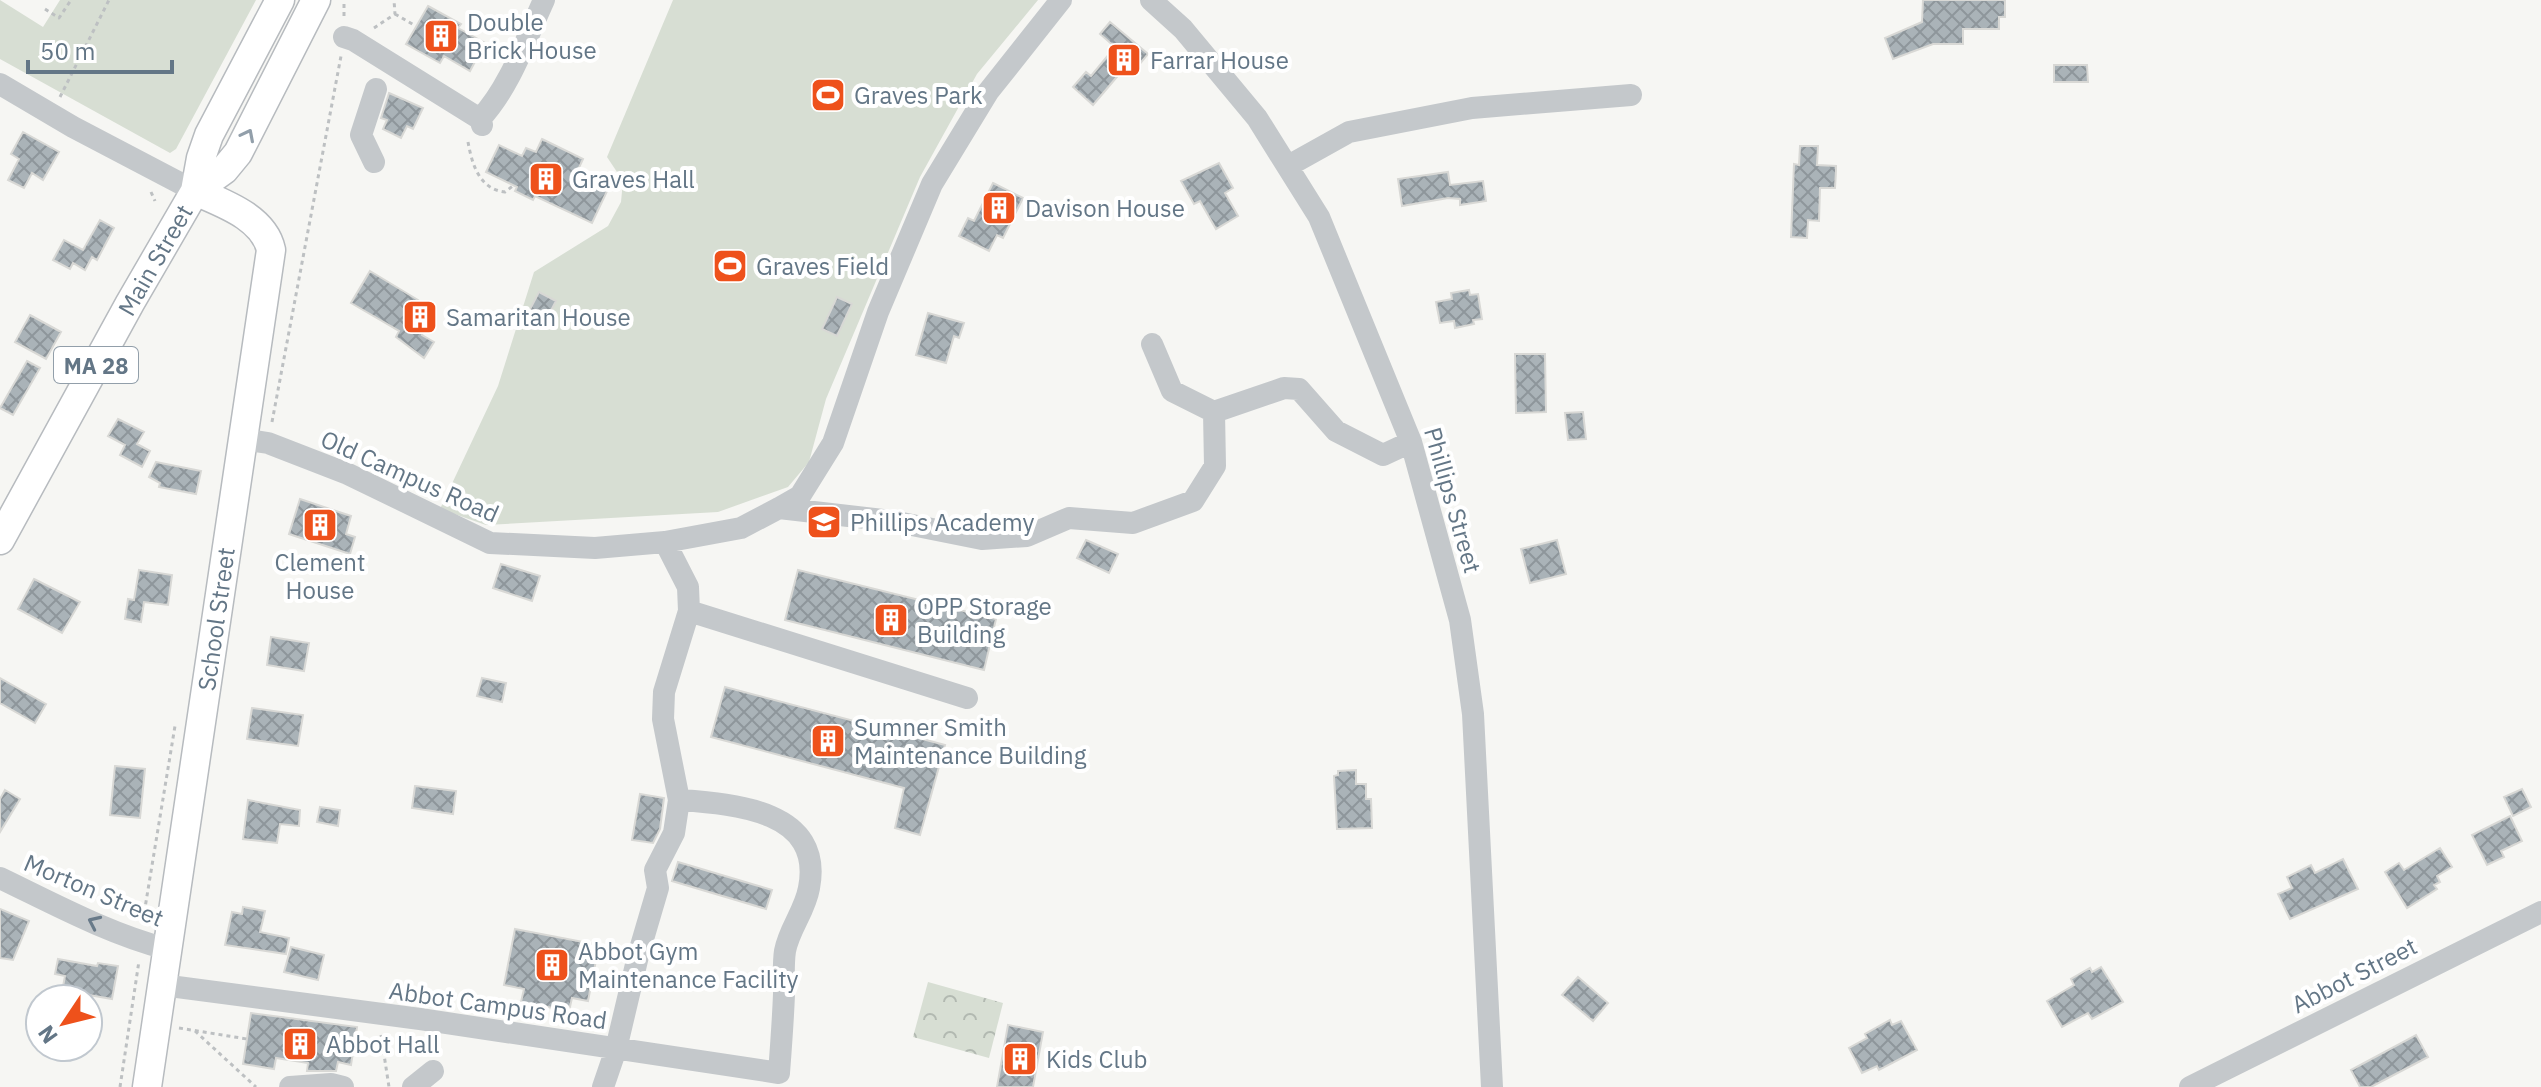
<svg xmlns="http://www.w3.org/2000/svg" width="2541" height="1087" font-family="'IBM Plex Sans',sans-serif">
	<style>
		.grass { fill: #d7ded3 }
		.park { fill: url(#park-crowns) }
		.building { fill: url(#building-cross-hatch); stroke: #d8d8d5; stroke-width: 2 }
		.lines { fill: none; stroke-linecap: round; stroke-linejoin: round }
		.major-casing { stroke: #b7bbbf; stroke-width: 31 }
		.path { stroke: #bdc0c2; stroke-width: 3; stroke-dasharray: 4 4; stroke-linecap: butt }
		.minor { stroke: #c4c8cb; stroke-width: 22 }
		.major { stroke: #fff; stroke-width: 28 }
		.oneway { stroke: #929faa }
		.oneway2 { stroke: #687a89 }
		.labels { text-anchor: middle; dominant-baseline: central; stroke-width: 8; stroke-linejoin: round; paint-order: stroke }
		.shield { fill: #fff; stroke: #929faa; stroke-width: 2 }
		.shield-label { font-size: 22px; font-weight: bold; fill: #637686 }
		.poi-label { font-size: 24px; fill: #637686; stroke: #fff; text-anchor: start }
		.street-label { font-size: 24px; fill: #637686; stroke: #fff }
	</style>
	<defs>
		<pattern id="park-crowns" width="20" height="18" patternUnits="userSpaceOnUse" patternTransform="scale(2)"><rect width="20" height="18" fill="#d7ded3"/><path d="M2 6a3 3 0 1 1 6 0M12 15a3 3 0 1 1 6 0" fill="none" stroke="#b2b9b1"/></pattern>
		<pattern id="building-cross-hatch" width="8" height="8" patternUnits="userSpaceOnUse" patternTransform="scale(2)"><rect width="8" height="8" fill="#aab3b8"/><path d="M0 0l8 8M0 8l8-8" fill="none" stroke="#8e969b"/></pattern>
	</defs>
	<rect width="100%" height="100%" fill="#f6f6f3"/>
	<path class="grass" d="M0,0L43,27L60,0H256L176,149L170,153L0,59Z
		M673,0H1038L977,74L920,177L826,399L809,462L788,487L718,512L486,525L440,509L498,386L534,272L608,226L621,202L623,181L607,157Z"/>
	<path class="park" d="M928,982L1003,1003L989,1058L913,1037Z"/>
	<path class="building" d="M1923,0H2005V17H1999V29H1963V44H1933L1893,59L1885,38L1922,22Z
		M428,6L461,24L458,28L485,43L470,71L444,56L440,63L406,44Z
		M1110,22L1148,54L1134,71L1127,65L1093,105L1073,87L1086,72L1091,76L1115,47L1100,34Z
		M2054,65H2087L2088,82H2054Z
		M389,93L423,108L413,129L407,126L401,138L383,129L387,120L381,118Z
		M23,132L59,152L43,180L32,173L24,188L8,180L19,159L11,154Z
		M542,139L583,159L577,172L609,187L592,223L535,196L533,200L515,191L517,187L486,172L499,145L522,156L526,148L536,152Z
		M1800,146H1818L1817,165L1836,166V171L1835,188H1820L1819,221L1808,220L1807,238L1791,237L1794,164L1799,165Z
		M1219,163L1233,188L1225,193L1238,216L1216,229L1200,201L1194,204L1181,181Z
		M1448,172L1450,185L1483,181L1486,201L1460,205V199L1448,198L1402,206L1398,179Z
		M993,183L1023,198L1003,238L997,235L989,251L959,236L968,218L974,221Z
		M100,220L114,228L97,260L92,257L85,270L73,263L70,269L53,260L64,240L83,250Z
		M370,271L418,300L415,305L431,314L422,335L434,342L424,358L396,337L399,331L351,303Z
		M1469,290L1470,295L1478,294L1482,319L1473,320L1474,324L1455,328L1454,321L1440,323L1436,302L1452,299L1451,293Z
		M539,292L556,301L545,322L528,313Z
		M837,297L852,304L837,336L822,329Z
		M928,313L964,323L959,338L954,336L946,363L916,355Z
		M30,315L61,332L46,359L15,342Z
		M1515,354H1545L1546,412L1516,413Z
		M27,361L40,368L13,415L0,408Z
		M1583,412L1586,439L1568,440L1565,413Z
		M118,419L144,432L137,444L150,451L142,467L120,455L125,445L108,436Z
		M156,462L201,471L196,494L159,487L160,483L149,477Z
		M300,499L351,516L346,534L355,537L350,554L289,534Z
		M1086,540L1118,554L1109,573L1077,558Z
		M1557,540L1566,574L1530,583L1521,549Z
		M501,564L540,576L532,601L493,588Z
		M139,570L172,575L168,605L144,602L141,622L125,619L128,599L134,600Z
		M798,570L996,619L984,670L785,620Z
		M34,579L80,602L62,633L18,609Z
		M271,637L309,643L304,671L267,665Z
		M0,678L46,704L35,723L0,703Z
		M482,678L506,683L502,702L477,696Z
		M725,687L945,745L920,835L895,828L904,788L711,737Z
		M252,708L303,715L298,746L247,739Z
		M115,766L145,769L140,818L110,815Z
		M1356,770V784H1366V799H1371L1372,828L1337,829L1334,776L1338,775V771Z
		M415,786L456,791L453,814L412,808Z
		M2522,789L2531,807L2513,816L2504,797Z
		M5,790L20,799L0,832V799Z
		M640,794L664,798L660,829L653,843L632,840Z
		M248,800L300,810L299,826L280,824L277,843L243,839Z
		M320,807L340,810L338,826L317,822Z
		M2510,816L2522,841L2501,851L2504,857L2487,865L2472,835Z
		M2440,848L2452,867L2437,876L2440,882L2434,885L2437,889L2407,908L2385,872L2399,863L2404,870Z
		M2343,859L2358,889L2290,919L2278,894L2292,888L2287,877L2311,865L2315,873Z
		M678,862L772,890L766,909L672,881Z
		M243,907L265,911L260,932L289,938L286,954L225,945L232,912L242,914Z
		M0,909L29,921L13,960L0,958Z
		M515,929L599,945L588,1001L572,998L569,1011L521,1002L524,989L504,985Z
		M291,947L324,955L318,980L284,972Z
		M58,959L97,966L98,963L118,966L112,999L89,995V999L61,997L65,976L55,974Z
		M2101,967L2123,1002L2092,1019L2088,1013L2062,1027L2047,1001L2074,985L2071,979L2090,968L2092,972Z
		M1578,977L1608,1003L1593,1021L1562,995Z
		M251,1013L357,1027L351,1065L338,1062L336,1071H307L308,1063L276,1058L274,1069L243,1064Z
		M1890,1020L1892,1025L1901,1021L1917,1050L1879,1070L1877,1066L1862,1073L1849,1048L1867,1038L1865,1034Z
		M1008,1025L1043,1032L1033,1087H997Z
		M2416,1035L2428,1057L2371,1087H2360L2351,1070Z"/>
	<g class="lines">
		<g class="major-casing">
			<path id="major" d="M195,191L224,170L238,153L316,0
				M0,540L130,303L195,191L201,158L209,135L280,0
				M147,1087L271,250C264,217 222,203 195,191"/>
		</g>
		<path class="path" d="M45,9L59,18L71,0
			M395,14L414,25
			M344,16V0
			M374,28L395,14L394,0
			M60,97L109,0
			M468,142C472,164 479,189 505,192L514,185
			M151,192L155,201
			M272,422L341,56
			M143,920L175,726
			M179,1028L247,1039
			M195,1031L256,1087
			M381,1035L389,1087
			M120,1087L139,961"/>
		<path class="minor" d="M1151,0L1183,29L1257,118L1319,217L1411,442L1460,620L1473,714L1492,1087
			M344,37L353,40L480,119
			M0,84L73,127L195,191
			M482,125L480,119C510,87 526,39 544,0
			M374,162L361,135L376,89
			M1288,166L1349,132L1472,108L1631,95
			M1214,412L1284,388L1299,389L1336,431L1383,455L1411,442
			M242,439L268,443L348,474L490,543L595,548L665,542L741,528L779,508L800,496L833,443L878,312L932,184L988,92L1061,0
			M779,508L892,521L982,539L1027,536L1069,518L1133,523L1193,501L1215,466L1214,412L1172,391L1152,344
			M689,611L967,698
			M0,878C54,904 109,934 167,949
			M162,985L420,1019L779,1073C781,1047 783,1020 784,994C784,980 783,964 785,951C789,929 805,911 809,888C824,810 734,804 679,800
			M290,1087L331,1084L343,1087
			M413,1087L433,1071
			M603,1087L616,1049L638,956L658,888L655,870L674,833L679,800L663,719L664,692L689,611L688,587L665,542
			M2190,1087L2541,912"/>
		<use href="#major" class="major"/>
	</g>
	<defs><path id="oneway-chevron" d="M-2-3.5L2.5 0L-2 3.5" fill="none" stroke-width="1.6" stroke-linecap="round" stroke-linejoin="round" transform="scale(2)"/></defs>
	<use class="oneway" href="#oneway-chevron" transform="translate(248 135) rotate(-63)"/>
	<use class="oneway2" href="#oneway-chevron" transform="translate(94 922) rotate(-155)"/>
	<defs>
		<g id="building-square" transform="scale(1.8)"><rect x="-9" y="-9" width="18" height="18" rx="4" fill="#ee511b" stroke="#fff"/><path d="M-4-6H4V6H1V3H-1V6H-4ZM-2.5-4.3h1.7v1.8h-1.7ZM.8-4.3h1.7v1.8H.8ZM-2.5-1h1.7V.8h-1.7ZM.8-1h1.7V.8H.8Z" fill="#fff"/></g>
		<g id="stadium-square" transform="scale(1.8)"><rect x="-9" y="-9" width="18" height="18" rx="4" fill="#ee511b" stroke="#fff"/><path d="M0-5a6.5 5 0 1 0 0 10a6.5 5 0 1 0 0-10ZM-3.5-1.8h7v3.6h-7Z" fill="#fff"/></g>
		<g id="school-square" transform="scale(1.8)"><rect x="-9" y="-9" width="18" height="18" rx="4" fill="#ee511b" stroke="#fff"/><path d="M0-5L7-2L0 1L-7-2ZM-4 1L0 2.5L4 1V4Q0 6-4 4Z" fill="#fff"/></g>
	</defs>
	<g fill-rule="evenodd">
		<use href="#building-square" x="441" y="36"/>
		<use href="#building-square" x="1124" y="60"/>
		<use href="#stadium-square" x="828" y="95"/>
		<use href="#building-square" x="546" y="179"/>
		<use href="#building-square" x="999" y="208"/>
		<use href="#stadium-square" x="730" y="266"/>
		<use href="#building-square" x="420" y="317"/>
		<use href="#school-square" x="824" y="522"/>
		<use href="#building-square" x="320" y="525"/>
		<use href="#building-square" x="891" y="620"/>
		<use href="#building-square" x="828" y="741"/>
		<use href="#building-square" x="552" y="965"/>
		<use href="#building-square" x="300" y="1044"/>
		<use href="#building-square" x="1020" y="1059"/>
	</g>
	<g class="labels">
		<rect class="shield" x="54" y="347" width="84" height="36" rx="6"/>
		<g class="shield-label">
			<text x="96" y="365">MA 28</text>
		</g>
		<g class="poi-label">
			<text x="467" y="22">Double<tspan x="467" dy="28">Brick House</tspan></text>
			<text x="1150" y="60">Farrar House</text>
			<text x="854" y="95">Graves Park</text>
			<text x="572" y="179">Graves Hall</text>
			<text x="1025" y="208">Davison House</text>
			<text x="756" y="266">Graves Field</text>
			<text x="446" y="317">Samaritan House</text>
			<text x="850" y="522">Phillips Academy</text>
			<text x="320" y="562" text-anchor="middle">Clement<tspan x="320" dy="28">House</tspan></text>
			<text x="917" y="606">OPP Storage<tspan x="917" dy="28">Building</tspan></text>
			<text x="854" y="727">Sumner Smith<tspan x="854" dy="28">Maintenance Building</tspan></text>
			<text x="578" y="951">Abbot Gym<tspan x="578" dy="28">Maintenance Facility</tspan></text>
			<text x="326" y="1044">Abbot Hall</text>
			<text x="1046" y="1059">Kids Club</text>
		</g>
		<g class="street-label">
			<text transform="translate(155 260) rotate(-60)">Main Street</text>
			<text transform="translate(410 476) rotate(24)">Old Campus Road</text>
			<text transform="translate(1453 500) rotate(74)">Phillips Street</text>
			<text transform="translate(216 619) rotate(-82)">School Street</text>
			<text transform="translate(94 890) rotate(23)">Morton Street</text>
			<text transform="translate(2354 975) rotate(-27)">Abbot Street</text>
			<text transform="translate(498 1005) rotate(8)">Abbot Campus Road</text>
		</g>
	</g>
	<g transform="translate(64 1023) rotate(235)"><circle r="38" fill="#ffffff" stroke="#c1c8cf" stroke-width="2"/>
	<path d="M0-6L14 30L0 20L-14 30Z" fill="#ee511b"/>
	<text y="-12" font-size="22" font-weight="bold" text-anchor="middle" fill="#637686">N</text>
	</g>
	<path d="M28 60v12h144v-12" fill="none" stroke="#637686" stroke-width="4"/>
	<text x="40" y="60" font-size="24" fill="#637686" stroke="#ffffff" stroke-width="6" paint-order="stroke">50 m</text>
</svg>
